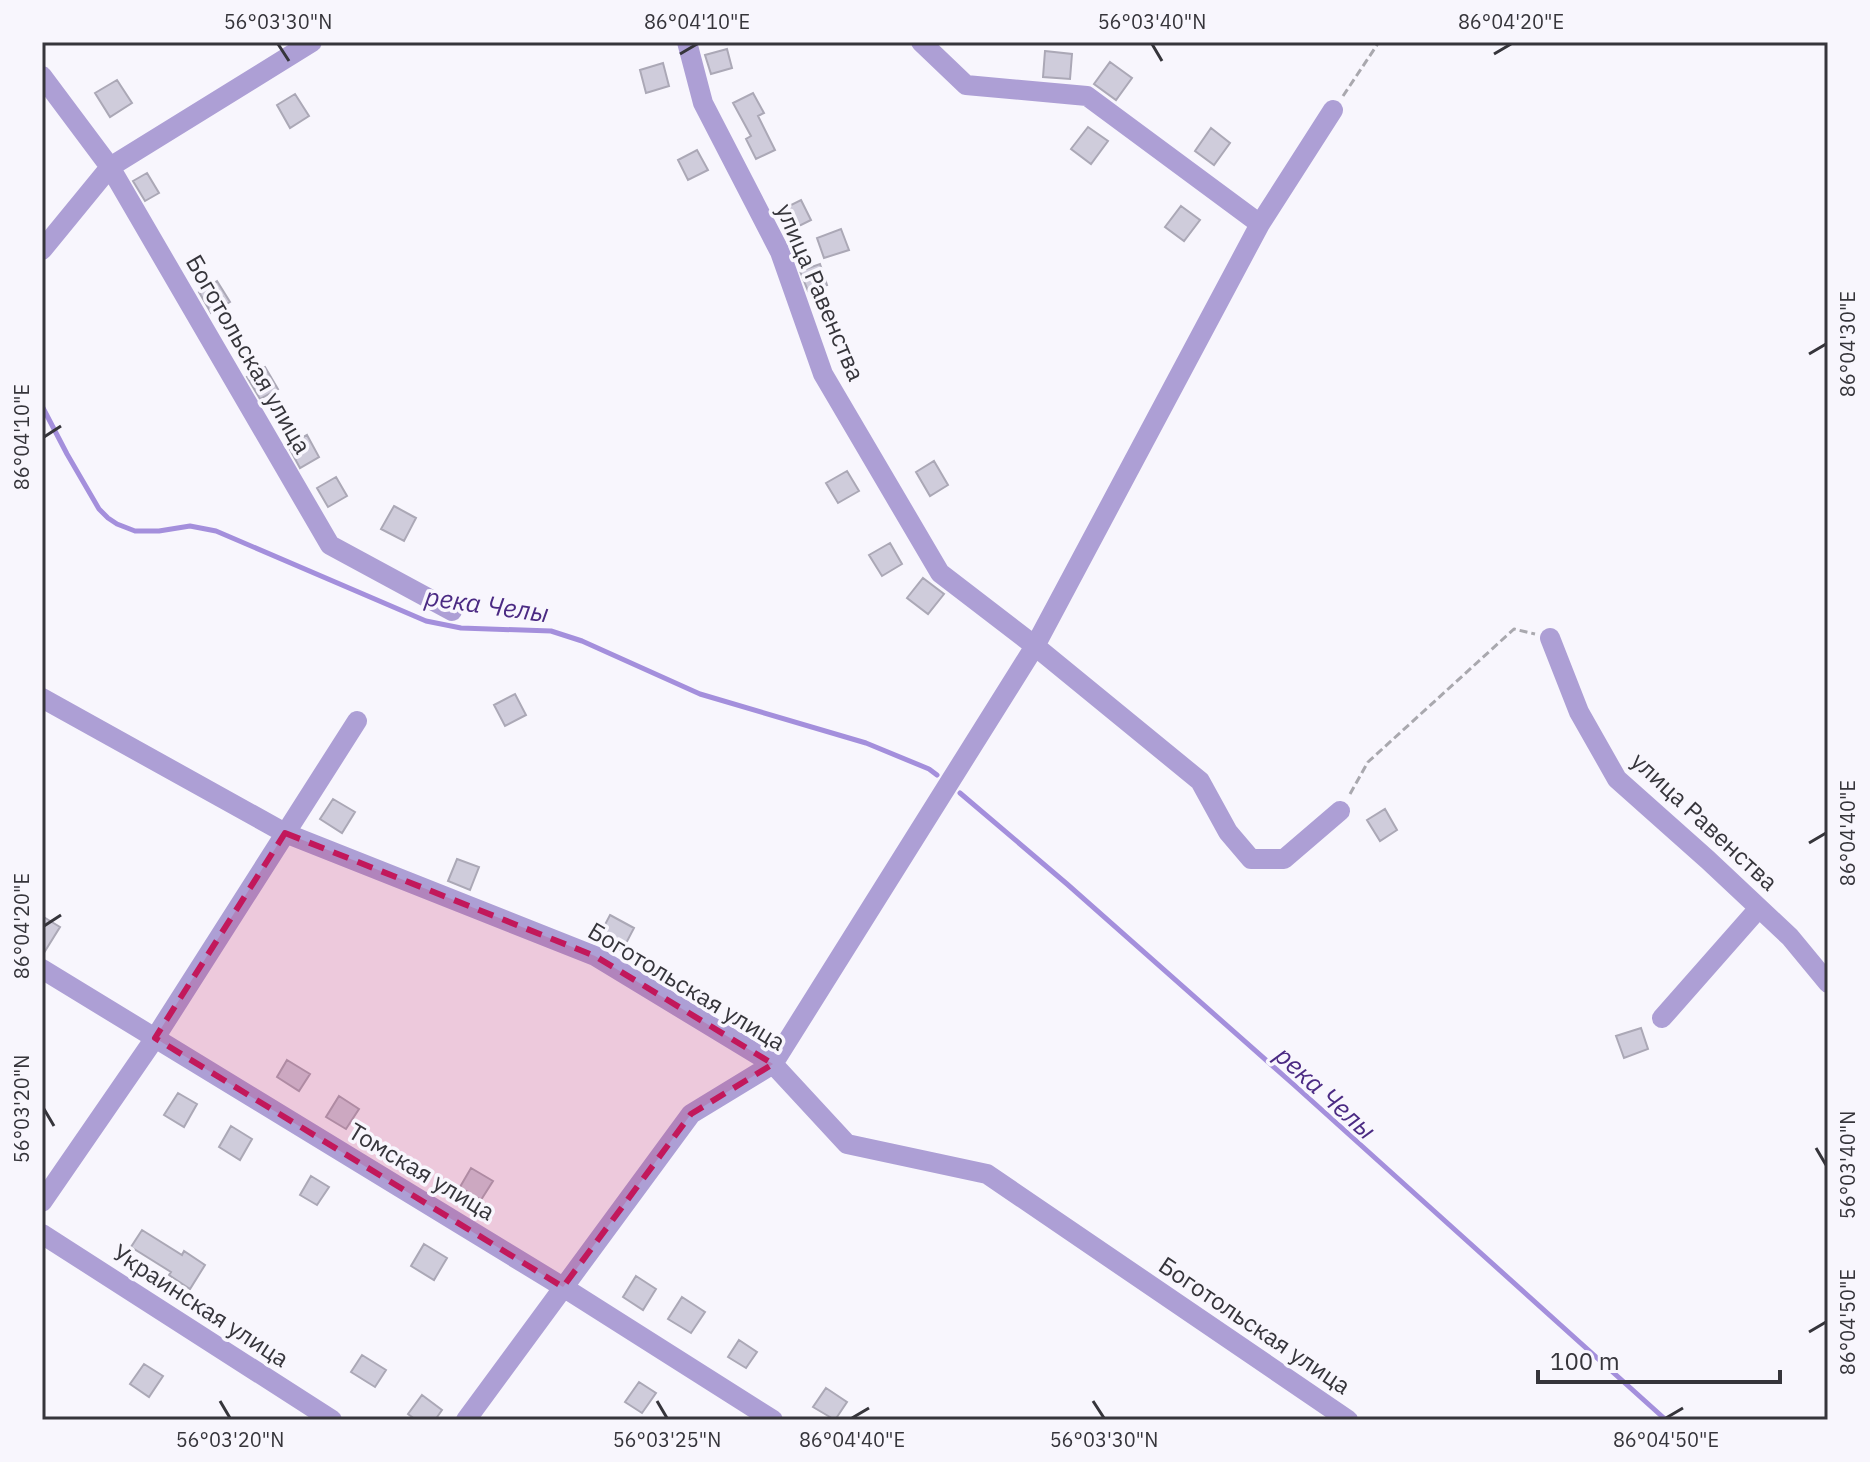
<svg xmlns="http://www.w3.org/2000/svg" width="1870" height="1462" font-family="'IBM Plex Sans',sans-serif">
	<style>
		.lines { fill: none; stroke-linecap: round; stroke-linejoin: round }
		.stream { stroke: #a48fdc; stroke-width: 5 }
		.building { fill: #cfccdb; stroke: #aba8b6; stroke-width: 2 }
		.path { stroke: #a9a8ae; stroke-width: 3; stroke-dasharray: 8 4; stroke-linecap: butt }
		.minor { stroke: #ad9fd5; stroke-width: 20 }
		.marked { fill: #c2185b; fill-opacity: 0.2; stroke: #c2185b; stroke-width: 6; stroke-dasharray: 16 10; stroke-linejoin: round }
		.ticks { fill: none; stroke: #36353b; stroke-width: 3 }
		.labels { text-anchor: middle; dominant-baseline: central; stroke-width: 7; stroke-linejoin: round; paint-order: stroke }
		.street-label { font-size: 24px; fill: #36353b; stroke: #f8f6fd }
		.water-label { font-size: 26px; font-style: italic; fill: #4b2a83; stroke: #f8f6fd }
		.neatline { fill: none; stroke: #36353b; stroke-width: 3 }
		.ticks-label { font-size: 20px; text-anchor: middle; fill: #36353b }
	</style>
	<rect width="100%" height="100%" fill="#f8f6fd"/>
	<g class="lines">
		<path class="stream" d="M42,406L67,454L99,509L108,518L117,524L135,531H159L190,526L216,531L426,621L461,628L551,631L582,641L700,694L866,743L929,769L937,775
			M960,793L1067,884L1293,1084L1666,1420"/>
	</g>
	<path class="building" d="M727,49L732,68L711,74L705,55Z
		M1045,51L1072,54L1070,79L1043,77Z
		M1110,62L1132,78L1116,100L1094,84Z
		M663,63L669,86L646,93L640,70Z
		M117,80L132,103L110,117L95,93Z
		M753,93L764,113L758,116L775,150L756,159L746,139L751,136L733,103Z
		M295,94L309,116L290,128L277,105Z
		M1088,127L1108,141L1091,164L1071,149Z
		M1211,128L1230,143L1214,165L1195,151Z
		M697,150L708,170L688,180L678,160Z
		M147,173L159,193L145,201L133,181Z
		M801,200L811,220L789,231L779,211Z
		M1181,206L1200,220L1184,241L1165,227Z
		M841,229L849,250L824,258L817,238Z
		M820,264L827,285L808,291L800,271Z
		M217,281L230,302L211,313L199,292Z
		M265,367L278,389L260,399L247,377Z
		M307,435L319,457L300,468L288,446Z
		M934,461L948,485L930,496L916,472Z
		M847,471L859,491L838,503L826,483Z
		M336,477L347,496L328,507L317,488Z
		M394,506L416,518L404,541L381,529Z
		M890,543L902,564L882,576L869,555Z
		M923,578L944,594L928,614L907,598Z
		M515,694L526,715L505,726L494,705Z
		M333,799L355,812L342,833L320,819Z
		M1385,809L1397,830L1380,841L1367,820Z
		M457,859L479,867L470,890L448,881Z
		M610,915L634,928L622,951L598,938Z
		M42,916L60,927L42,956Z
		M1641,1028L1648,1049L1624,1058L1616,1036Z
		M287,1060L310,1074L299,1091L277,1077Z
		M178,1093L197,1104L184,1127L164,1115Z
		M339,1096L359,1109L346,1129L326,1117Z
		M231,1126L252,1139L240,1160L219,1147Z
		M471,1168L493,1181L481,1200L460,1187Z
		M311,1176L329,1187L317,1205L300,1195Z
		M142,1230L182,1255L184,1251L205,1265L190,1289L169,1275L171,1272L131,1247Z
		M424,1244L447,1258L434,1280L411,1266Z
		M636,1276L656,1289L643,1310L623,1297Z
		M682,1297L705,1312L691,1333L668,1319Z
		M739,1340L757,1352L746,1368L728,1357Z
		M362,1355L386,1370L375,1387L351,1372Z
		M144,1364L163,1376L149,1397L130,1384Z
		M639,1382L656,1393L642,1413L625,1402Z
		M826,1388L847,1402L835,1420L813,1407Z
		M422,1395L442,1410L435,1420H416L408,1414Z"/>
	<g class="lines">
		<path class="path" d="M1343,96L1377,45V42
			M1350,794L1368,762L1514,629L1535,634"/>
		<path class="minor" d="M687,42L703,103L780,252L823,374L940,573L1035,646L1200,781L1228,832L1251,859H1284L1340,811
			M921,42L966,85L1087,96L1260,224
			M42,76L110,167L330,545L452,611
			M42,250L110,167L312,42
			M1550,638L1579,712L1617,779L1708,860L1790,937L1828,983
			M42,698L285,833L595,956L773,1064L847,1144L987,1174L1348,1420
			M42,969L563,1287L773,1420
			M1662,1018L1759,908
			M42,1202L155,1038L357,721
			M42,1234L332,1420
			M466,1420L691,1114L773,1064L1035,646L1260,224L1333,110"/>
	</g>
	<path class="marked" d="M285,833L595,956L773,1064L691,1114L563,1287L155,1038Z"/>
	<path class="ticks" d="M278,44L289,61M1152,44L1162,61M680,54L697,44M1494,54L1511,44M1809,354L1826,344M44,437L61,426M1809,843L1826,833M44,926L61,915M44,1109L54,1126M1816,1148L1826,1165M1809,1332L1826,1322M220,1401L230,1418M657,1401L667,1418M1093,1401L1104,1418M852,1418L869,1408M1666,1418L1683,1408"/>
	<g class="labels">
		<g class="street-label">
			<text transform="translate(821 292) rotate(67)">улица Равенства</text>
			<text transform="translate(249 354) rotate(60)">Боготольская улица</text>
			<text transform="translate(1705 821) rotate(43)">улица Равенства</text>
			<text transform="translate(687 986) rotate(31)">Боготольская улица</text>
			<text transform="translate(422 1171) rotate(31)">Томская улица</text>
			<text transform="translate(201 1305) rotate(33)">Украинская улица</text>
			<text transform="translate(1255 1325) rotate(34)">Боготольская улица</text>
		</g>
		<g class="water-label">
			<text transform="translate(487 604) rotate(8)">река Челы</text>
			<text transform="translate(1326 1092) rotate(42)">река Челы</text>
		</g>
	</g>
	<rect width="1870" height="1462" fill="none" stroke="#f8f6fd" stroke-width="88"/>
	<path d="M1538 1370v12h242v-12" fill="none" stroke="#36353b" stroke-width="4"/>
	<text x="1550" y="1370" font-size="24" fill="#36353b" stroke="#f8f6fd" stroke-width="6" paint-order="stroke">100 m</text>
	<rect x="44" y="44" width="1782" height="1374" class="neatline"/>
	<g class="ticks-label">
		<text x="278" y="29">56°03'30"N</text>
		<text x="697" y="29">86°04'10"E</text>
		<text x="1152" y="29">56°03'40"N</text>
		<text x="1511" y="29">86°04'20"E</text>
		<text transform="translate(1848 344) rotate(-90)" y="7">86°04'30"E</text>
		<text transform="translate(22 437) rotate(-90)" y="7">86°04'10"E</text>
		<text transform="translate(1848 833) rotate(-90)" y="7">86°04'40"E</text>
		<text transform="translate(22 926) rotate(-90)" y="7">86°04'20"E</text>
		<text transform="translate(22 1109) rotate(-90)" y="7">56°03'20"N</text>
		<text transform="translate(1848 1165) rotate(-90)" y="7">56°03'40"N</text>
		<text transform="translate(1848 1322) rotate(-90)" y="7">86°04'50"E</text>
		<text x="230" y="1447">56°03'20"N</text>
		<text x="667" y="1447">56°03'25"N</text>
		<text x="852" y="1447">86°04'40"E</text>
		<text x="1104" y="1447">56°03'30"N</text>
		<text x="1666" y="1447">86°04'50"E</text>
	</g>
</svg>
